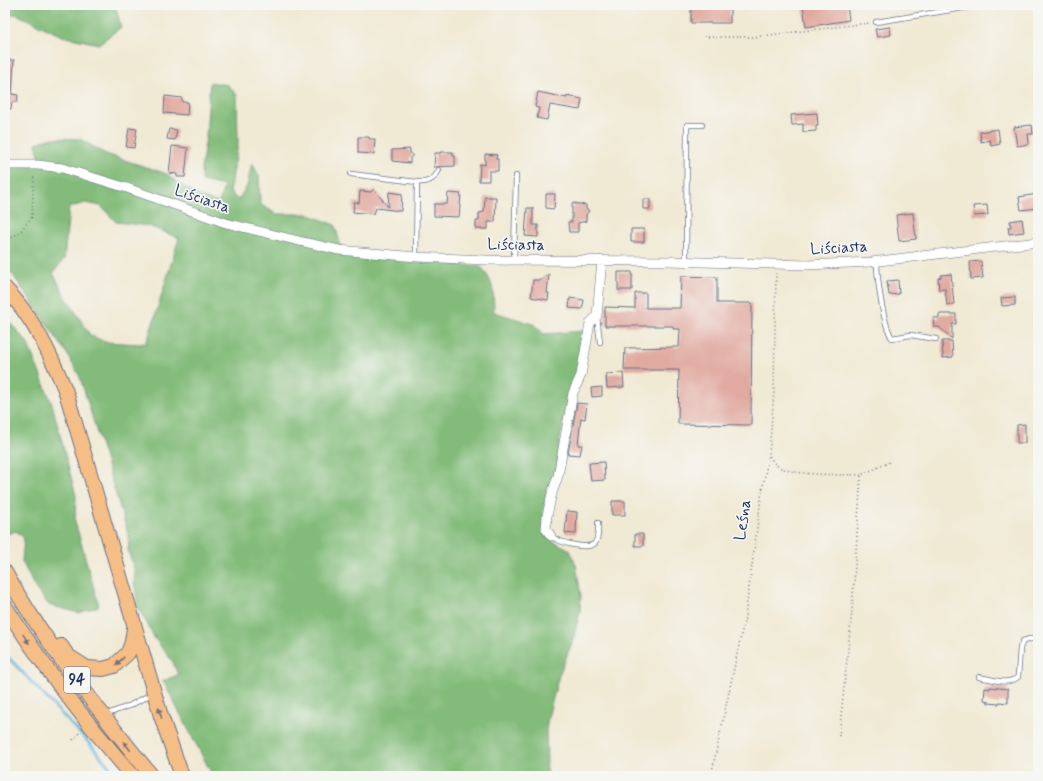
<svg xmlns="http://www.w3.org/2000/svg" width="1043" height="781" font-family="Mynerve,sans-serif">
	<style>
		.forest { fill: #83bc7a; stroke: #4f766c; fill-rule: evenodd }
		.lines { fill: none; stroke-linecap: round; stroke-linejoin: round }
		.stream { stroke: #5eb1da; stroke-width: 3 }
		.building { fill: #e1aaa1 }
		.service-casing { stroke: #667087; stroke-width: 6 }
		.minor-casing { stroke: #667087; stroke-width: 10 }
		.primary-casing { stroke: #667087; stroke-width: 16 }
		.path { stroke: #667087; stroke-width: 1.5; stroke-dasharray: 1 3; stroke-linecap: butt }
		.service { stroke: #fff; stroke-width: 4.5 }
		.minor { stroke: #fff; stroke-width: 9 }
		.primary { stroke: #f6be87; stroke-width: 14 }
		.oneway { fill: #7e6f70 }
		.labels { text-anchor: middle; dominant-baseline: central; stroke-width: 3.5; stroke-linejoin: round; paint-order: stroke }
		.shield { fill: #f6f6f2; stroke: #5d6b8a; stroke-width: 1 }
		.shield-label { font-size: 15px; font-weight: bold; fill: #1b2f5e }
		.street-label { font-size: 16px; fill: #1b2f5e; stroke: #f6f6f2 }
	</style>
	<rect width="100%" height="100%" fill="#f6f6f2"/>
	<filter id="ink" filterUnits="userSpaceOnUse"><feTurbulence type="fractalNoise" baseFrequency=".025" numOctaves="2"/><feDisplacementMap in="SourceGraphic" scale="8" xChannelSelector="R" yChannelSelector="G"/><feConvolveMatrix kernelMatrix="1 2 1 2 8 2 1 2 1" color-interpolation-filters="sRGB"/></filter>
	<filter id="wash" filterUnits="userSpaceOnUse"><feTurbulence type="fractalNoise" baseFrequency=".012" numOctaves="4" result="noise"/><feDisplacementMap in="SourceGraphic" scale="16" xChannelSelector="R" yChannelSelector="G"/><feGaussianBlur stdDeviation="0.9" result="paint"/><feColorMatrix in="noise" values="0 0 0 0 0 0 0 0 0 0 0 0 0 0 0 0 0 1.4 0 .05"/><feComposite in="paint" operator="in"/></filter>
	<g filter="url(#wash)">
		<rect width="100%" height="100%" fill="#f0e9d3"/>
		<path class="forest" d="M5,5H115L121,27L99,44L62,36L16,14L5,15Z
			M210,82L228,85L237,95L238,144L230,192L238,200L247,186L252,163L259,176L260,204L276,214H307L335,225L342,251L481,267C495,283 493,292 494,312L533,324L544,334L584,331L576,381L569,397L560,439L555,476L544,503L543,516L548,536L554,542L567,548L571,553L576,565L581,596L580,611L573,640L559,675L548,717L546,731L547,760L546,776H213L163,681L178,675L173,662L155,639L146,621L138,609L135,587L134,582L135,573L132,561L128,552L129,539L126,527L80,377L66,352L13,275L5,266V164L34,165L39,156L36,143L53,138L80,139L106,154L167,174L182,186L203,198L219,203L224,186L202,181L201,169L206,137ZM86,203L101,206L116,222L149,226L179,238L150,333L146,343L139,344L105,342L90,335L66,297L53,273L64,259L69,207Z
			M5,317L27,342L52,404L76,496L75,522L99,606L79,613L49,605L35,588L22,561L24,538L16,531L5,535Z"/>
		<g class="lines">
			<path class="stream" d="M5,654L90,744L117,776"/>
		</g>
		<g id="blocks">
			<path class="building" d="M691,5H730V23H691Z
				M803,5H847L849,20L806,27Z
				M890,27L891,35L877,37L875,29Z
				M5,60H14L12,94L18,95L17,102H12L11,109H5Z
				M538,92L567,98V96L582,99L580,110L550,105L547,120L537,118L539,108L535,107Z
				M165,96L182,98V102H188L187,115L164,113Z
				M817,113L818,126H816V131L803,132V124L792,125L791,115Z
				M1032,125L1033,134H1028L1029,144L1017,146L1014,127Z
				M129,128L137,129L134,148L126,147Z
				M169,129L177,130L175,140L167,139Z
				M998,129L1000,144L991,146L990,140L981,142L980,132Z
				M358,137H369V139H375L374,154L358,153Z
				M172,146L188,148L185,177H177V174L169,173Z
				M410,149V153L413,155L410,158V163L392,161V150Z
				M441,152H453V156H455V166L434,167L435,153H441Z
				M485,154L497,155L496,159H498V171H489V181H479L480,164L485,165Z
				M374,189L388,207L389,192L402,194L401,211L376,208L374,214L353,212L354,202L359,203L360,191L371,192Z
				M448,193L461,194L459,217L434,216V204H447Z
				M546,194H555L554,209L546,208Z
				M1038,194V208L1021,210L1019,197Z
				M485,197H496L495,222H488V229H476V221H479V213L484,212Z
				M643,199H650V209H643Z
				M572,203L586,205V209L589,211L586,215V221L578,223V232H569L568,222H572Z
				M987,205L988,215L974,216L973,206Z
				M527,208H533V225H538V237L525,236Z
				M913,213L916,239L899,241L896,215Z
				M1022,219L1024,232L1009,234L1008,227H1011L1010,221Z
				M631,229H644V242H631Z
				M981,261L983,278L971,279L970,262Z
				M618,272H632V290H618Z
				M549,274L547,293H549L548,300L531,297L533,280H541Z
				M951,274L954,304L947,305L945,289L939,290L938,278L941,277V275Z
				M681,276L717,277V303H752L751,425L678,424L679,370H624L625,348L679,347L680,329H673V326H605V307L635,308V293H646V308H680Z
				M898,280L899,294L889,295L887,281Z
				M1015,297V305L1002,306L1001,298Z
				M570,298L584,300L582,309L569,308Z
				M939,314H956V324H952V339L939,327H934L933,318H939Z
				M942,341H952L953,357L943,358Z
				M623,373L624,387L607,388L606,374Z
				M602,387V396L592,397L591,388Z
				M577,403L587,404L585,419L581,418L578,445H582L580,455L568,454Z
				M1025,424V443H1017V425Z
				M604,462L605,480L591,481L589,463Z
				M612,501H625V515H612Z
				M567,511L577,512L576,534L565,533Z
				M635,534H643V546H635Z
				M990,687L1008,689V703L999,702V704L988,703V701L984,700L985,688L990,689Z"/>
		</g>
	</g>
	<g filter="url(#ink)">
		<use href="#blocks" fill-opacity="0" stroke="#667087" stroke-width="1"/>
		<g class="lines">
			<g class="service-casing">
				<path id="service" d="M876,22L982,5
					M351,174L417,182L416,257
					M417,182C428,183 434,180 439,170
					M514,260L516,176
					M686,262L687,125H702
					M877,262C877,279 883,324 892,338L911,335L936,339
					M597,317L600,342
					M551,536C558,542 585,550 594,544C599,540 598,529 598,523
					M979,677C992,679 1007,686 1018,677L1020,648L1023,641L1030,639H1038
					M105,715L131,705L153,693"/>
			</g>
			<g class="minor-casing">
				<path id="minor" d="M5,165H38L62,168L127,188L226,223L299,241L339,250L416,257L486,260L668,261L807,265L871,262L1038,242
					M551,536L546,529L547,516L552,493L558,476L573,393L581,375L590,323L597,316L602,260"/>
			</g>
			<g class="primary-casing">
				<path id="primary" d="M5,288C33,317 51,355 66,392L161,716L182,776
					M5,572C20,600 38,626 56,652C86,694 119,736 152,776
					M5,606C43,666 86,723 133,776
					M61,646L68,656L87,668L103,669L114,666L128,653L132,642L134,628"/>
			</g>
			<path class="path" d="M704,37H753L869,23
				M5,242L20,232L32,217L34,175
				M770,456C771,458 773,462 775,464C788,477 842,474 861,475
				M839,736L852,611L861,475L892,461
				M73,740L81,731
				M711,776L745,617L762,491L769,454L774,392L776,273"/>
			<use href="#service" class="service"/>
			<use href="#minor" class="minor"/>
			<use href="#primary" class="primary"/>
		</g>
		<defs><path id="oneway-solid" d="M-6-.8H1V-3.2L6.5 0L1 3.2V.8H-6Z"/></defs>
		<g class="oneway">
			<use href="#oneway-solid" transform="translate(26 639) rotate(58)"/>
			<use href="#oneway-solid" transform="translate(120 661) rotate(136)"/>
			<use href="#oneway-solid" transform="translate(160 713) rotate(-107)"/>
			<use href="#oneway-solid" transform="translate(127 746) rotate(-129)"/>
		</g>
	</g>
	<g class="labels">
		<rect class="shield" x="64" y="667" width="26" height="26" rx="3"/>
		<g class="shield-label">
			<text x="77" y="680">94</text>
		</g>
		<g class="street-label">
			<text transform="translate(202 199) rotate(19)">Liściasta</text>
			<text transform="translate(516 245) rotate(1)">Liściasta</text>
			<text transform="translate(839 248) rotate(-3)">Liściasta</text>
			<text transform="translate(743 520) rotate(-82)">Leśna</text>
		</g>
	</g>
	<rect width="1043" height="781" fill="none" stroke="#f6f6f2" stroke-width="20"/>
</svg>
